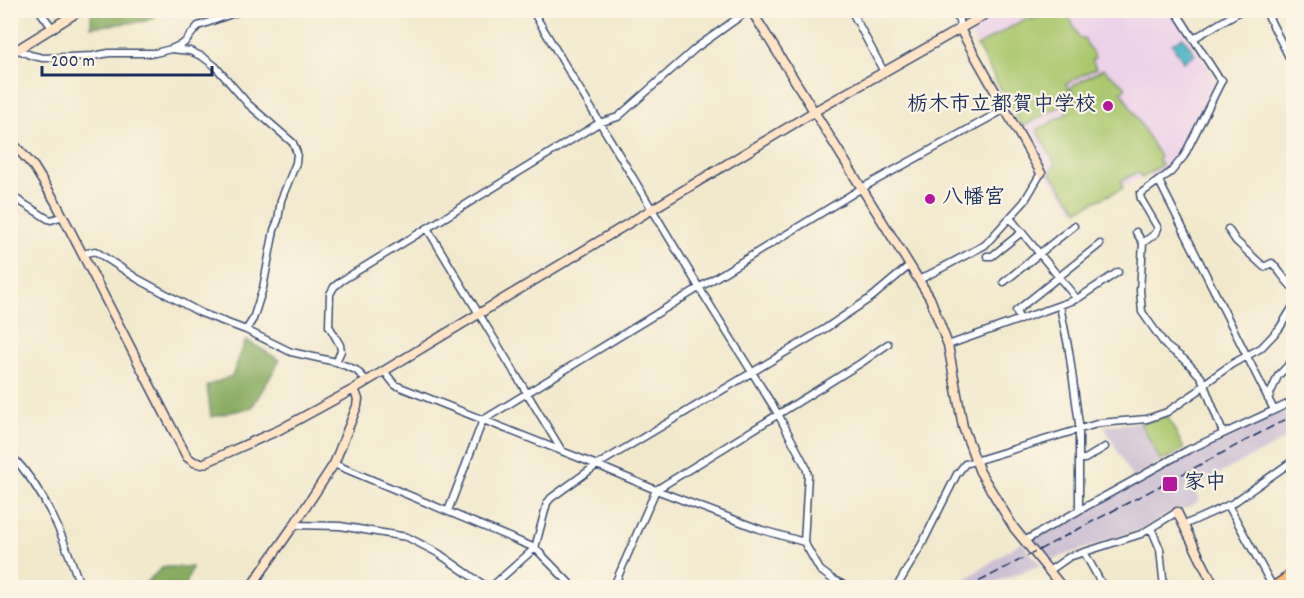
<svg xmlns="http://www.w3.org/2000/svg" width="1304" height="598" font-family="Dekko,'Klee One',sans-serif">
	<style>
		.built { fill: #edd1e9 }
		.industrial { fill: #ccbfd4 }
		.green { fill: #abc86f; stroke: #637c66; stroke-width: 1.5 }
		.forest { fill: #88ac62; stroke: #526e60; stroke-width: 1.5 }
		.water { fill: #47b3c3; stroke: #317190; stroke-width: 1.5 }
		.lines { fill: none; stroke-linecap: round; stroke-linejoin: round }
		.street-casing { stroke: #3b4b6f; stroke-width: 9 }
		.secondary-casing { stroke: #3b4b6f; stroke-width: 11 }
		.primary-casing { stroke: #3b4b6f; stroke-width: 12 }
		.street { stroke: #fff; stroke-width: 6 }
		.secondary { stroke: #ffe4c6; stroke-width: 8 }
		.primary { stroke: #febb71; stroke-width: 9 }
		.rail { stroke: #1b2f5e; stroke-width: 1.5; stroke-dasharray: 9 4.5; stroke-linecap: butt }
		.poi-dot { fill: #b5179e; stroke: #fcf5e5; stroke-width: 2 }
		.labels { text-anchor: middle; dominant-baseline: central; stroke-width: 4.5; stroke-linejoin: round; paint-order: stroke }
		.poi-label { font-size: 21px; font-weight: bold; fill: #1b2f5e; stroke: #fcf5e5; text-anchor: start }
	</style>
	<rect width="100%" height="100%" fill="#fcf5e5"/>
	<filter id="ink" filterUnits="userSpaceOnUse"><feTurbulence type="fractalNoise" baseFrequency=".0167" numOctaves="2"/><feDisplacementMap in="SourceGraphic" scale="12" xChannelSelector="R" yChannelSelector="G"/><feConvolveMatrix kernelMatrix="1 2 1 2 8 2 1 2 1" color-interpolation-filters="sRGB"/></filter>
	<filter id="wash" filterUnits="userSpaceOnUse"><feTurbulence type="fractalNoise" baseFrequency=".008" numOctaves="4" result="noise"/><feDisplacementMap in="SourceGraphic" scale="24" xChannelSelector="R" yChannelSelector="G"/><feGaussianBlur stdDeviation="1.35" result="paint"/><feColorMatrix in="noise" values="0 0 0 0 0 0 0 0 0 0 0 0 0 0 0 0 0 1.4 0 .05"/><feComposite in="paint" operator="in"/></filter>
	<g filter="url(#wash)">
		<rect width="100%" height="100%" fill="#f2e9cd"/>
		<path class="built" d="M1005,11H1172L1218,83L1176,163L1154,180L1150,173L1075,211L1045,173L1046,169L972,36L975,28Z"/>
		<path class="industrial" d="M1279,411L1287,415L1293,427V435L1215,476L1195,489L1200,501L1180,511L1175,510L1142,529L1065,555L1047,563L1030,543V539L1128,487L1183,455Z
			M1140,422L1161,461L1133,479L1104,426Z
			M1021,542L1041,565L982,587L952,588Z"/>
		<path class="green" d="M1050,10L1066,11L1080,39L1084,38L1095,58L1092,60L1096,68L1066,84L1074,99L1022,127L977,46L1029,17L1032,20Z
			M1103,69L1124,85L1126,88L1121,91L1160,157L1158,159L1162,165L1142,178L1138,172L1121,181L1123,188L1078,210L1050,173L1055,164L1037,130L1068,113L1065,108L1077,100L1070,87Z
			M1167,415L1184,449L1161,461L1140,422H1149Z"/>
		<path class="forest" d="M91,10H165V11L146,21L91,27Z
			M246,340L280,360L252,407L211,417L207,386L232,376Z
			M163,567H192L185,587L168,585L165,587H141Z"/>
		<path class="water" d="M1183,37L1195,54L1183,62L1172,44Z"/>
	</g>
	<g filter="url(#ink)">
		<g class="lines">
			<g class="street-casing">
				<path id="street" d="M39,10L53,29
					M532,10L700,289L778,414L806,467L808,475L804,542L820,570L832,579L850,588
					M851,10L884,72
					M953,10L959,20L960,29
					M1265,10L1294,67
					M1193,39L1242,10
					M171,49L184,43L198,26L243,10
					M19,50L30,55L43,58L93,56L109,53H155L171,49L190,51L203,57L215,66L248,104L293,143L297,153L296,163L281,200L278,220L274,230L263,288L253,319L246,330
					M1159,181L1274,410
					M10,195L48,219L51,220L63,216
					M1010,218L1077,299
					M427,228L562,451
					M1228,229L1236,241L1264,267L1272,263C1280,271 1285,281 1294,289
					M1136,232L1143,243L1140,290L1142,312L1166,346L1185,360L1201,377L1223,433
					M1143,243L1156,233L1158,228L1141,199L1140,194L1171,172L1184,156L1222,80L1218,77L1175,10
					M83,254L95,251L138,279L201,313L246,330L291,352L336,362L356,370L367,381
					M987,256H992L1022,232
					M919,280L985,245L1024,202L1041,173
					M1004,282L1074,226
					M1060,306L1069,351L1079,424V510
					M1020,320L1016,311L1100,244
					M948,345L1077,299L1118,272
					M336,362L341,351L340,345L329,326L330,294L334,287L341,281L599,123L618,117L696,48L749,10
					M384,371L395,385L597,465L656,490L762,530L804,542
					M1268,399L1278,376L1294,359
					M10,454C47,492 64,539 81,588
					M1079,459H1085L1105,447
					M334,464L535,548L574,588
					M1228,505L1273,587
					M448,511L483,420L862,188L1005,109
					M294,525L340,526L407,537L438,553L488,588
					M1184,525L1233,503L1294,460
					M1151,528L1160,549L1164,588
					M1024,541L1188,450L1294,401
					M1084,552L1104,588
					M1049,571L1069,557L1141,534L1177,512
					M490,588L535,548L547,503L551,498L597,465L826,328L872,297L910,265
					M613,588L656,490L861,363L888,344
					M896,588L922,544L957,474L965,464L1100,423L1147,419L1167,412L1198,391L1204,384L1232,364L1261,348L1279,329L1294,305
					M1198,588L1212,581"/>
			</g>
			<g class="secondary-casing">
				<path id="secondary" d="M751,10L930,298L948,345L963,427L980,472L1014,528L1063,588
					M960,29L1041,173
					M10,54L81,10
					M10,140L34,167L55,201L187,457L194,462L202,464L279,430L354,389L815,111L993,10
					M1177,512L1215,588
					M250,588L294,525L334,464L357,406L358,399L354,389"/>
			</g>
			<g class="primary-casing">
				<path id="primary" d="M1272,588L1294,573"/>
			</g>
			<use href="#street" class="street"/>
			<use href="#secondary" class="secondary"/>
			<use href="#primary" class="primary"/>
			<path class="rail" d="M967,588L1294,415"/>
		</g>
	</g>
	<g class="poi-dot">
		<circle cx="1108" cy="106" r="6"/>
		<circle cx="930" cy="199" r="6"/>
		<rect x="1162" y="476" width="16" height="16" rx="3"/>
	</g>
	<g class="labels">
		<g class="poi-label">
			<text x="1096" y="106" text-anchor="end">栃木市立都賀中学校</text>
			<text x="942" y="199">八幡宮</text>
			<text x="1184" y="484">家中</text>
		</g>
	</g>
	<rect width="1304" height="598" fill="none" stroke="#fcf5e5" stroke-width="36"/>
	<path d="M42 66v9h170v-9" fill="none" stroke="#1b2f5e" stroke-width="3"/>
	<text x="51" y="66" font-size="18" fill="#1b2f5e" stroke="#fcf5e5" stroke-width="4.5" paint-order="stroke">200 m</text>
</svg>
